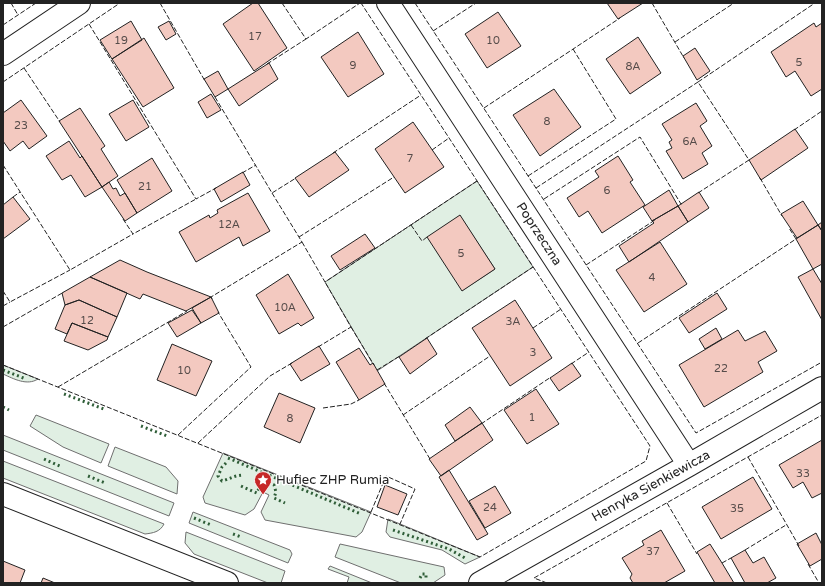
<svg xmlns="http://www.w3.org/2000/svg" width="825" height="586" font-family="'Varela Round',sans-serif">
	<style>
		.green { fill: #e0efe3; stroke: #6f6f6f; fill-rule: evenodd }
		.building { fill: #f3c9c0; stroke: #222 }
		.lines { fill: none; stroke-linecap: round; stroke-linejoin: round }
		.street-casing { stroke: #222; stroke-width: 24 }
		.secondary-casing { stroke: #222; stroke-width: 24 }
		.street { stroke: #fff; stroke-width: 22 }
		.secondary { stroke: #fff; stroke-width: 22 }
		.hedge { stroke: #2f5e38; stroke-width: 3; stroke-dasharray: 2 3; stroke-linecap: butt }
		.fence { stroke: #222; stroke-width: 1; stroke-dasharray: 5 2; stroke-linecap: butt }
		.labels { text-anchor: middle; dominant-baseline: central; stroke-width: 3; stroke-linejoin: round; paint-order: stroke }
		.number-label { font-size: 11px; fill: #564c4a }
		.street-label { font-size: 13px; fill: #222; stroke: #fff }
		.poi-label { font-size: 13px; fill: #222; stroke: #fff; text-anchor: start }
	</style>
	<rect width="100%" height="100%" fill="#fff"/>
	<path class="green" d="M477,181L533,267L377,371L325,282ZM460,216L495,269L463,290Z
		M3,365L38,379C27,386 14,379 3,374Z
		M36,415L109,444L101,463L63,447L30,426Z
		M3,435L174,503L169,516L3,450Z
		M115,447L166,467L178,481L177,494L108,466Z
		M223,453L371,512L362,532L356,537L265,520L261,512L269,495L263,492L254,509L245,515L205,503L203,497Z
		M3,461L164,524C160,532 153,533 145,534L3,478Z
		M193,512L290,550L292,554L288,563L189,523Z
		M388,519L480,557L465,564L442,550L390,537L386,532Z
		M186,532L285,571L281,583H268L194,554L185,543Z
		M340,544L444,567L445,575L433,583H401L335,557Z
		M330,566L372,583H347L349,577L328,569Z"/>
	<path class="building" d="M253,3H258L287,48L254,71L223,24Z
		M607,3H643L618,19Z
		M498,12L521,46L487,68L465,34Z
		M131,21L142,40L112,59L100,40Z
		M169,21L176,34L166,40L158,27Z
		M814,23L816,27L822,23V89L811,96L795,71L786,77L771,52Z
		M358,32L384,74L348,97L321,57Z
		M638,37L661,73L630,94L606,59Z
		M144,38L174,88L143,107L112,59Z
		M695,48L710,71L697,80L683,56Z
		M269,63L278,79L239,106L228,89Z
		M218,71L228,89L215,97L204,79Z
		M554,89L581,127L540,156L513,115Z
		M211,94L221,110L207,118L198,102Z
		M21,100L47,136L29,149L23,141L10,151L3,141V113Z
		M133,100L149,127L126,141L109,114Z
		M696,103L707,121L700,126L712,146L702,153L708,164L683,179L666,151L672,148L669,142L672,140L662,124Z
		M80,108L105,146L101,149L118,176L102,187L59,121Z
		M413,122L444,167L405,193L375,149Z
		M795,129L808,148L761,180L749,160Z
		M69,141L80,158L82,156L102,187L85,197L71,175L62,180L46,156Z
		M335,152L349,170L309,197L295,178Z
		M618,156L633,180L630,182L645,205L602,233L588,211L579,217L567,198L599,177L595,171Z
		M152,158L172,191L137,213L117,180Z
		M243,172L250,185L221,202L214,189Z
		M109,182L113,189L116,188L120,196L125,193L137,213L125,221L102,187Z
		M669,190L678,206L652,221L643,207Z
		M699,192L709,208L688,222L678,206Z
		M248,193L270,231L243,246L239,237L196,262L179,232L209,215L210,218L218,213L217,210Z
		M13,197L30,219L3,239V205Z
		M803,201L818,225L797,238L781,214Z
		M678,206L688,222L629,262L619,246L654,223L652,221Z
		M460,215L495,269L462,291L427,237Z
		M822,222V231L818,225Z
		M818,225L822,231V264L813,269L796,239Z
		M365,234L375,248L340,270L331,256Z
		M660,242L687,284L644,312L616,270Z
		M120,260L147,272L211,297L186,311L143,294L140,299L90,277Z
		M813,269L822,284V320L798,277Z
		M288,274L314,318L301,326L298,323L279,334L256,295Z
		M90,277L127,293L117,317L79,300L65,305L62,293Z
		M717,293L727,309L689,333L679,318Z
		M211,297L219,313L201,323L192,308Z
		M79,300L117,317L108,337L72,323L67,334L55,329L65,305Z
		M515,300L552,358L510,386L472,328Z
		M192,310L201,323L177,337L168,323Z
		M72,323L108,337L107,340L88,350L64,341Z
		M716,328L722,339L705,349L699,339Z
		M738,330L745,341L765,331L777,351L758,362L763,372L704,407L679,365Z
		M427,338L437,354L410,374L399,357Z
		M172,344L212,361L196,396L157,380Z
		M319,346L330,364L301,381L290,364Z
		M359,348L370,365L373,363L385,384L359,400L336,362Z
		M572,363L581,376L559,391L550,378Z
		M536,389L559,424L527,444L504,410Z
		M279,393L315,408L300,443L264,427Z
		M470,407L482,423L455,441L445,425Z
		M482,423L493,440L441,476L429,459Z
		M822,440V493L812,498L803,482L793,488L779,465Z
		M449,470L488,534L477,540L439,477Z
		M753,477L772,509L721,539L702,507Z
		M385,485L407,494L398,515L377,507Z
		M495,486L511,513L485,528L469,501Z
		M661,530L685,571L664,583H633L630,578L632,574L622,558L644,545L642,541Z
		M816,533L822,545V559L810,566L797,544Z
		M710,544L722,563L734,583H715L697,552Z
		M745,550L753,563L764,557L776,578L767,583H745L731,558Z
		M3,561L25,570L20,583H3Z
		M43,578L55,583H41Z"/>
	<g class="lines">
		<g class="street-casing">
			<path id="street" d="M388,3L689,465
				M480,583L689,465L822,388"/>
		</g>
		<g class="secondary-casing">
			<path id="secondary" d="M3,54L79,3
				M3,494L227,583"/>
		</g>
		<use href="#street" class="street"/>
		<use href="#secondary" class="secondary"/>
		<path class="hedge" d="M3,370L26,379
			M64,394L104,409
			M3,407L9,410
			M141,426L167,436
			M228,458L361,514
			M44,459L62,467
			M226,463L222,467L218,476L222,481C230,479 235,475 244,475
			M88,476L105,483
			M241,486L257,493L260,486L265,482L274,485L276,492L274,498L285,503
			M194,518L211,525
			M393,530L449,549L465,558
			M233,534L241,537
			M420,578L422,574H426V579"/>
		<path class="fence" d="M11,3L18,15
			M160,3L205,81
			M282,3L306,39L360,3
			M415,3L696,433L822,362
			M652,3L684,58
			M89,24L196,199L216,188
			M3,25L36,3
			M433,31L476,3
			M675,42L734,3
			M267,64L306,39
			M24,68L60,122
			M3,82L120,3
			M215,97L272,193L296,178
			M484,108L620,18
			M794,130L822,111
			M432,150L449,138
			M333,153L421,95
			M3,165L70,270L133,234
			M242,173L256,165
			M528,176L616,119L573,49
			M760,178L782,216
			M536,188L698,82
			M698,193L749,160L698,82L815,3
			M13,197L20,192
			M544,199L640,137L681,204L683,203
			M123,219L133,234L196,199
			M411,225L422,241L427,237
			M299,237L394,177
			M302,242L325,282L477,181
			M586,265L655,220
			M3,291L10,302L70,270
			M212,299L211,297L302,242L272,193
			M3,306L10,302
			M3,327L64,292
			M351,327L374,365
			M533,328L561,309
			M425,339L533,267
			M638,343L796,239L789,228
			M318,347L351,327L325,282
			M571,364L589,352
			M3,365L480,557L646,461L650,446L361,3
			M377,370L400,356
			M384,383L430,459
			M58,387L187,311
			M323,408L351,404L359,400
			M403,415L490,356
			M481,424L551,377
			M178,435L251,367L218,312
			M198,443L270,376L292,363
			M748,457L799,546
			M667,503L697,554
			M371,512L386,476L415,489L400,524
			M745,550L786,525
			M722,563L731,558
			M808,564L819,583
			M547,583L534,578L822,415"/>
	</g>
	<defs>
		<g id="sight-pin" transform="scale(0.9)"><path d="M0 17L-7.5 6A9.5 9.5 0 1 1 7.5 6Z" fill="#c62828" stroke="#fff"/><path d="M0-6L1.8-2.2L6-1.7L2.9 1.2L3.7 5.4L0 3.3L-3.7 5.4L-2.9 1.2L-6-1.7L-1.8-2.2Z" fill="#fff"/></g>
	</defs>
	<g fill-rule="evenodd">
		<use href="#sight-pin" x="263" y="480"/>
	</g>
	<g class="labels">
		<g class="number-label">
			<text x="255" y="36">17</text>
			<text x="121" y="40">19</text>
			<text x="493" y="40">10</text>
			<text x="799" y="62">5</text>
			<text x="353" y="65">9</text>
			<text x="633" y="66">8A</text>
			<text x="547" y="121">8</text>
			<text x="21" y="125">23</text>
			<text x="690" y="141">6A</text>
			<text x="410" y="158">7</text>
			<text x="145" y="186">21</text>
			<text x="607" y="190">6</text>
			<text x="229" y="224">12A</text>
			<text x="461" y="253">5</text>
			<text x="652" y="277">4</text>
			<text x="285" y="307">10A</text>
			<text x="87" y="320">12</text>
			<text x="513" y="321">3A</text>
			<text x="533" y="352">3</text>
			<text x="721" y="368">22</text>
			<text x="184" y="370">10</text>
			<text x="532" y="417">1</text>
			<text x="290" y="418">8</text>
			<text x="803" y="473">33</text>
			<text x="490" y="507">24</text>
			<text x="737" y="508">35</text>
			<text x="653" y="551">37</text>
		</g>
		<g class="street-label">
			<text transform="translate(539 234) rotate(57)">Poprzeczna</text>
			<text transform="translate(651 486) rotate(-29)">Henryka Sienkiewicza</text>
		</g>
		<g class="poi-label">
			<text x="276" y="480">Hufiec ZHP Rumia</text>
		</g>
	</g>
	<rect width="825" height="586" fill="none" stroke="#222222" stroke-width="8"/>
</svg>
